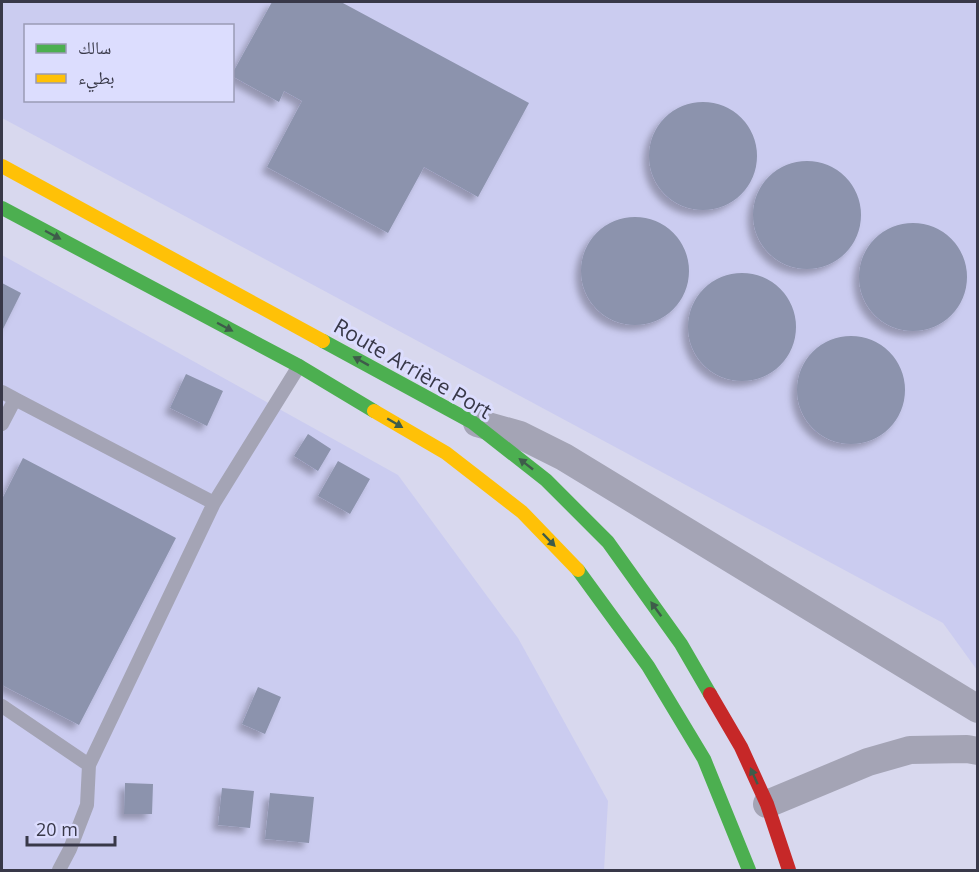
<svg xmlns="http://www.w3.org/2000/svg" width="979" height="872" font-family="'Open Sans','Noto Naskh Arabic',sans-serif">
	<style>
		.built { fill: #cbccf0; fill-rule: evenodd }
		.building { fill: #8c93ad; filter: url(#shadow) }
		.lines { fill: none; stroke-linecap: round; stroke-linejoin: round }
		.lane { stroke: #a4a4b5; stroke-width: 14 }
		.street { stroke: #a4a4b5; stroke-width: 28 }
		.fast { stroke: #4caf50; stroke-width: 14 }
		.slow { stroke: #ffc107; stroke-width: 14 }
		.jam { stroke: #c62828; stroke-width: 14 }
		.oneway { fill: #3e5c4a }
		.labels { text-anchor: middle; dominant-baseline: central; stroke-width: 6; stroke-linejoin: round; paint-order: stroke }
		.street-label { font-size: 21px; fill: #383848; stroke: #dcddfe }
	</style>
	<defs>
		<filter id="shadow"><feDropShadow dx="-5.5" dy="5.5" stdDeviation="3" flood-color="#0004"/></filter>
	</defs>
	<rect width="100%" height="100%" fill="#d8d8ee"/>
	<path class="built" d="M2,2H977V670L943,623L2,118ZM26,26H232V100H26Z
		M2,255L398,475L518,638L608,801L604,870H2Z"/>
	<path class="building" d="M272,2H341L529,103L478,197L424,167L388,233L267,167L302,101L284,91L279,102L232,76V74Z
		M649 156a54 54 0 1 1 108 0a54 54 0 1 1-108 0Z
		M753 215a54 54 0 1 1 108 0a54 54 0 1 1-108 0Z
		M581 271a54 54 0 1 1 108 0a54 54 0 1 1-108 0Z
		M859 277a54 54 0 1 1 108 0a54 54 0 1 1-108 0Z
		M688 327a54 54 0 1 1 108 0a54 54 0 1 1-108 0Z
		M2,283L21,293L2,331Z
		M797 390a54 54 0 1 1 108 0a54 54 0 1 1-108 0Z
		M186,374L223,391L207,426L170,408Z
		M308,434L331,449L318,471L294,456Z
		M23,458L176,538L79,725L2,685V499Z
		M338,461L370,479L350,514L318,496Z
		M258,687L281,697L265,734L242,724Z
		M125,783L153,784L152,814H124Z
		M222,788L254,791L250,828L218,825Z
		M270,793L314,797L309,843L265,839Z"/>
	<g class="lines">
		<path class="lane" d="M2,392L15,399L2,424
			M15,399L214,503
			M2,706L89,765L87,805L70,849L59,870
			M89,765L214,503L299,366"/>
		<path class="street" d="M477,423L520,435L564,457L978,709
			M767,804L868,762L910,750L967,749L978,751"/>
		<path class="fast" d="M2,208L299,366L374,411
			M323,341L472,422L546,480L608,542L681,644L710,694
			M578,570L648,666L704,759L749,870"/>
		<path class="slow" d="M2,166L323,341
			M374,411L446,453L522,512L578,570"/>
		<path class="jam" d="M710,694L741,747L767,804L789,870"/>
	</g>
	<defs><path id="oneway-solid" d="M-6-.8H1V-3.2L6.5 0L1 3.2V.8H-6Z" transform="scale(1.5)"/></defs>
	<g class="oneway">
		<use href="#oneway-solid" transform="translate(53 235) rotate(28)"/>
		<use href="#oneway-solid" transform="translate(225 327) rotate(28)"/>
		<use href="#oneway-solid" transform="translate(361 361) rotate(-151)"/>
		<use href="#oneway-solid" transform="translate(395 423) rotate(30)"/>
		<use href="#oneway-solid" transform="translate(526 464) rotate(-142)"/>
		<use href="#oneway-solid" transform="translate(549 540) rotate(46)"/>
		<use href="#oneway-solid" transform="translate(656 609) rotate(-126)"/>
		<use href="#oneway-solid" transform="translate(754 776) rotate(-114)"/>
	</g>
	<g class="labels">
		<g class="street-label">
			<text transform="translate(413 368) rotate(30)">Route Arrière Port</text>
		</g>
	</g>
	<rect width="979" height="872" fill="none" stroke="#383848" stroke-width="6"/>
	<rect x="24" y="24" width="210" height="78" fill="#dcddfe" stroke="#9a9bb5" stroke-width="1.5"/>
	<rect x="36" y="44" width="30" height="9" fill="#4caf50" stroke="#9a9bb5" stroke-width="1.5"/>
	<text x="78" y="54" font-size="18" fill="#383848">سالك</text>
	<rect x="36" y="74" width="30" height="9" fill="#ffc107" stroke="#9a9bb5" stroke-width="1.5"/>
	<text x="78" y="84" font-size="18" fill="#383848">بطيء</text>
	<path d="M27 836v9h88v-9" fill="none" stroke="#383848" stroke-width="3"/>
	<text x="36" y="836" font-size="18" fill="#383848" stroke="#dcddfe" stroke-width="4.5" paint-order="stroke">20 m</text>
</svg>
